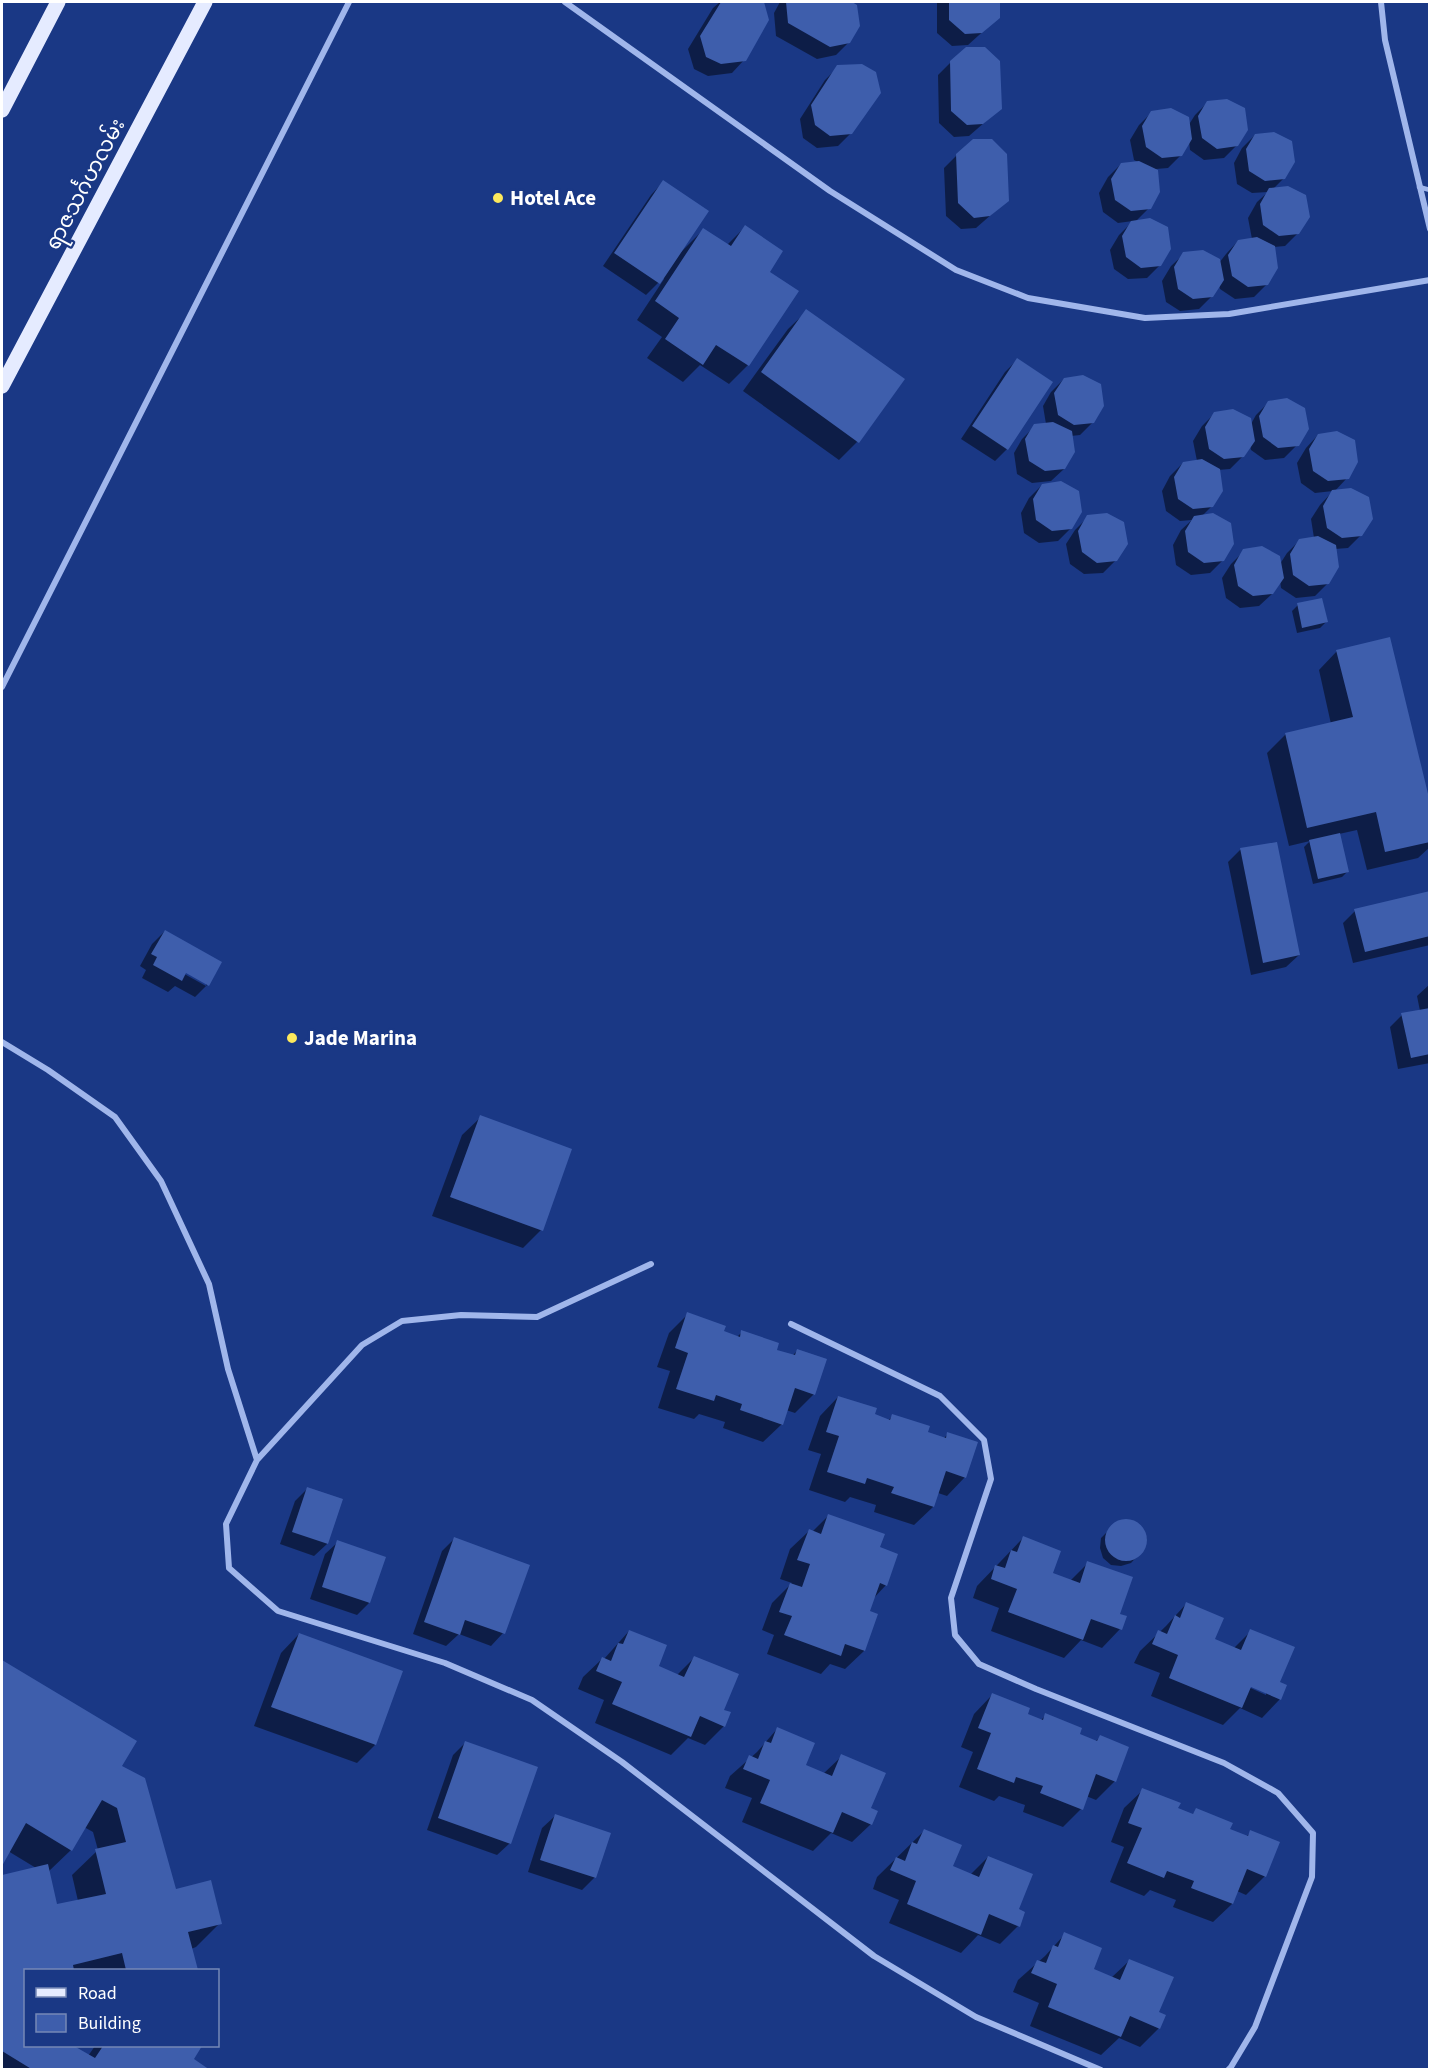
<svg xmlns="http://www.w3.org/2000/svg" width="1431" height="2071" font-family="'Source Sans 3','Noto Sans Myanmar',sans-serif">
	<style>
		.shadow { fill: #0007; fill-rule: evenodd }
		.building { fill: #3e5eac }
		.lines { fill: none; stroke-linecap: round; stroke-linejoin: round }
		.service { stroke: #a0b6eb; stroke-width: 4.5 }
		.minor { stroke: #a0b6eb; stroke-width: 6 }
		.primary { stroke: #e5ebff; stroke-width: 15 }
		.poi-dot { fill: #fde95c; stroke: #1a3885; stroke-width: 2 }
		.labels { text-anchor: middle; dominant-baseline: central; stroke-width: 4.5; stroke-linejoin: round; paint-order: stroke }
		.street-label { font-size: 21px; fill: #fff; stroke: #1a3885 }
		.poi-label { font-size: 21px; font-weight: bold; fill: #fff; stroke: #1a3885; text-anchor: start }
	</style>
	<rect width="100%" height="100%" fill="#1a3885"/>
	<path class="shadow" d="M720,2H763L767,20L744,60L732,73L708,76L694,69L688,49L713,8Z
		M780,2H849L856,6L849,42L836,55L817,59L776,36L774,13Z
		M937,2H998L999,17L968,45L952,46L937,33Z
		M951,62L1001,108L969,136L954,137L939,123L938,75Z
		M838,67L851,133L838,146L817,148L803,138L800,119L825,80Z
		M1208,102L1237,145L1224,158L1204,160L1190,150L1189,141L1181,155L1168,168L1156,169L1149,208L1136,221L1160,265L1147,278L1128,279L1114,269L1110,250L1119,235L1133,221L1118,223L1103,212L1099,193L1108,177L1121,164L1138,162L1134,160L1130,140L1139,125L1152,112L1188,126L1195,115Z
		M1255,135L1284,178L1273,189L1298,233L1285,246L1274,247L1267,284L1254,297L1235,299L1220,289L1219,285L1212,296L1199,309L1180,311L1166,302L1162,281L1171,266L1184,254L1219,263L1226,254L1238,241L1252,239L1248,218L1257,202L1268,192L1252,193L1237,184L1234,163L1242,148Z
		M957,155L1008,200L976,228L961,229L946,216L944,168Z
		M663,182L681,252L703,230L727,245L745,227L767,272L748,365L729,384L700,365L683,382L647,358L662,337L637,320L664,279L663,278L646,295L603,266L651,195Z
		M807,311L857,442L839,460L743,391L788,329Z
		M1017,360L1007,449L995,461L961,439L1005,372Z
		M1064,379L1093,422L1080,435L1071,436L1064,469L1051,481L1032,483L1017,474L1014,453L1022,439L1035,426L1046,424L1043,406L1051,392Z
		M1269,402L1297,445L1284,458L1265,460L1251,450L1250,445L1243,456L1230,469L1218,470L1212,506L1202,516L1223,560L1210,573L1191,575L1176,565L1173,545L1181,530L1192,520L1180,521L1166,511L1162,491L1170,476L1183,463L1197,461L1193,441L1202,426L1215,413L1251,424L1256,415Z
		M1318,435L1347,478L1334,492L1361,535L1348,548L1335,549L1328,583L1315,596L1296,598L1281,588L1280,580L1272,594L1259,606L1240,608L1226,598L1222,578L1231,564L1244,551L1280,564L1287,553L1300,540L1314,538L1311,519L1320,505L1333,491L1315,493L1301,483L1297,463L1306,448Z
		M1042,485L1071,528L1058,541L1039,543L1024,533L1021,513L1029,498Z
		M1088,517L1116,560L1103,573L1084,574L1070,564L1066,544L1075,530Z
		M1298,605L1326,622L1320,628L1297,633L1292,611Z
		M1337,651L1430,809V847L1418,858L1367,870L1357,830L1339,834L1348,871L1342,877L1313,884L1304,847L1310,841L1289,846L1267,753L1286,734L1331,724L1319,670Z
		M1276,843L1299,955L1286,967L1251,975L1228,862L1240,850Z
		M1430,892V945L1353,963L1343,923L1355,911Z
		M165,931L220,962L207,985L195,997L175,986L168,992L142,978L146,970L140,966L152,944ZM180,968L206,982V986L179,971Z
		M1430,984V1063L1398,1069L1390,1027L1402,1015L1420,1011L1417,996Z
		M481,1117L541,1230L523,1248L432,1216L462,1135Z
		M688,1314L722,1332L737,1337L742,1332L775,1350L792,1356L797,1351L814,1394L795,1413L786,1410L782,1424L763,1442L723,1428L725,1422L699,1414L694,1419L658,1408L670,1371L657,1367L669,1333Z
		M838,1397L873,1415L888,1421L893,1415L926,1433L943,1439L948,1434L965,1477L947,1496L938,1493L933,1507L914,1525L874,1512L876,1505L850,1497L845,1502L809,1490L821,1454L808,1450L820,1416Z
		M308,1488L341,1500L327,1544L314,1556L280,1544L295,1501Z
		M828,1516L878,1548L886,1585L873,1599L868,1612L876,1615L864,1651L845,1669L830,1664L821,1674L767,1654L774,1635L762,1630L772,1603L792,1583L780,1579L790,1549L809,1531L812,1532Z
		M1125,1520L1135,1522L1143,1529L1147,1539L1144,1549L1131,1563L1121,1566L1111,1565L1103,1558L1100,1548L1101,1538L1115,1524Z
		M1023,1538L1051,1574L1070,1581L1088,1563L1118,1614L1120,1629L1102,1648L1081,1640L1064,1658L991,1631L999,1608L973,1598L977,1586Z
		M454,1539L503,1633L491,1646L459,1634L446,1646L413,1634L442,1551Z
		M338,1542L369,1603L357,1615L310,1599L325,1554Z
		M1186,1604L1213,1640L1233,1649L1251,1631L1278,1683L1280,1699L1262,1718L1240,1708L1223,1725L1151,1696L1160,1673L1134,1663L1140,1651L1166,1626ZM1245,1682L1266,1692V1695L1244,1685Z
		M629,1631L657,1667L676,1676L694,1658L724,1726L705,1745L688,1738L671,1755L595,1723L604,1700L578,1689L583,1677L602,1659H604Z
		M299,1634L375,1745L357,1763L254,1726L281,1653Z
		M2,1661L135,1741L120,1767L175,1891L220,1923L196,1947L191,1949L196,1970H26V2046H71L88,2056L95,2046H201L192,2060L207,2070H2V1876L36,1868L8,1851L2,1863ZM84,1827L93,1832L98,1850L72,1875L78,1901L56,1906L48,1872L71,1850Z
		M992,1695L1026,1714L1041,1720L1046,1715L1078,1735L1095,1742L1100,1737L1115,1781L1096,1800L1086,1796L1081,1809L1063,1827L1023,1812L1025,1805L999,1796L994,1801L959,1787L973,1752L961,1747L974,1714Z
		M777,1729L804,1766L823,1774L842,1756L869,1809L871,1824L852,1842L831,1833L813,1851L742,1822L752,1798L725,1788L730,1776L757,1752Z
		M465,1743L510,1843L497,1855L427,1830L453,1755Z
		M1143,1790L1176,1809L1192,1815L1197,1810L1228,1830L1246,1837L1251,1832L1265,1876L1246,1895L1237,1891L1232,1904L1213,1922L1173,1907L1176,1900L1150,1890L1144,1896L1110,1882L1124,1847L1111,1842L1124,1808Z
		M555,1816L595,1877L582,1890L528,1872L542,1828Z
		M924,1831L951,1867L970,1875L988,1857L1017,1910L1018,1926L1000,1944L978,1935L961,1953L889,1923L899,1900L873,1889L877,1877Z
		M1065,1934L1092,1970L1111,1978L1129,1961L1157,2013L1159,2028L1140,2047L1119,2038L1101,2055L1030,2026L1039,2003L1013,1992L1018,1980L1045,1956Z"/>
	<path class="building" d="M721,2H764L769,20L746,61L721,64L706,57L700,36Z
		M786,2H852L857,5L860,26L850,43L830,47L788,23Z
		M949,2H1000V18L982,33L965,34L949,20Z
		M966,47H985L1000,61L1002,109L983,124L967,125L951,111L950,61Z
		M862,64L876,72L881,93L852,134L830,136L815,125L811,105L837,65Z
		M1227,99L1245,108L1248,130L1238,146L1217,149L1202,138L1198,116L1207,101Z
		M1171,108L1189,117L1192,139L1182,156L1162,158L1146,147L1142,126L1151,111Z
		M1274,132L1292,141L1295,162L1285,179L1265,181L1249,171L1246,149L1255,134Z
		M973,139H992L1007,154L1009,201L990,216L974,218L958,203L956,154Z
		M1139,161L1158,170L1160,192L1151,209L1131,211L1115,200L1111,179L1121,163Z
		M663,180L709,211L660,284L614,253Z
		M1288,186L1306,195L1310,217L1299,234L1279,236L1263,225L1260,204L1269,188Z
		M1150,218L1168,227L1171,249L1161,266L1141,268L1126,257L1122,236L1131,221Z
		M745,225L783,251L770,272L799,291L749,366L716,345L703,365L665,339L679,318L655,301L703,228L731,246Z
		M1257,237L1275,246L1278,268L1268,285L1248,287L1232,276L1228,255L1238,240Z
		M1203,250L1220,259L1224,280L1213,297L1193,299L1178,289L1174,267L1183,252Z
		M806,309L905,379L859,443L761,372Z
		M1017,358L1053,382L1008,450L972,426Z
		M1083,375L1101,384L1104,406L1094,423L1074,425L1058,415L1054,393L1064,378Z
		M1287,398L1305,408L1309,429L1299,446L1278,448L1263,437L1259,416L1268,401Z
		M1233,409L1251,418L1255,441L1244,457L1224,459L1209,449L1205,427L1214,412Z
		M1053,422L1072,431L1075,452L1065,469L1045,471L1029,461L1025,439L1034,424Z
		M1337,431L1355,440L1358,462L1349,479L1328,481L1313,471L1309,449L1318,434Z
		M1202,459L1220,469L1223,491L1213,507L1193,509L1178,499L1174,477L1183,462Z
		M1061,481L1079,491L1082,512L1072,529L1052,531L1036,520L1033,499L1042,484Z
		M1351,488L1369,497L1373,519L1362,536L1342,538L1327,528L1323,506L1332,490Z
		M1107,513L1124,522L1128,544L1117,561L1097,563L1082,552L1078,531L1087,515Z
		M1213,513L1231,523L1234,544L1224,561L1204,563L1188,552L1185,531L1194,516Z
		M1318,536L1336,545L1339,567L1329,584L1309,586L1293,575L1290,554L1299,539Z
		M1262,546L1280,556L1284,578L1273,594L1253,596L1238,586L1234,565L1243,549Z
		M1322,598L1328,622L1302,628L1297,603Z
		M1390,637L1430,802V842L1385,852L1376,812L1307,828L1285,733L1353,717L1336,650Z
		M1340,833L1349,872L1318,879L1309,840Z
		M1277,842L1300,955L1263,963L1240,848Z
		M1430,891V936L1365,952L1354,909Z
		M165,930L222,962L209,986L186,973L182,981L153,965L157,957L151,954Z
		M1430,1008V1054L1411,1058L1401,1013Z
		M480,1115L572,1149L543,1231L450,1197Z
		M687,1312L726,1326L724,1331L740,1337L741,1330L779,1343L777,1350L795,1355L797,1349L827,1359L815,1395L795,1388L783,1425L740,1410L742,1404L716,1395L714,1401L676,1389L688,1353L675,1348Z
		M838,1396L877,1408L875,1414L890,1420L892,1414L930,1426L928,1432L946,1438L947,1432L978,1442L966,1478L946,1471L934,1507L891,1493L894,1487L867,1478L865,1484L827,1472L839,1436L826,1432Z
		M307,1487L343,1499L328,1544L292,1532Z
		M828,1514L885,1534L880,1547L898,1554L887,1586L880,1583L870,1611L878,1614L865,1651L845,1644L841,1656L784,1635L792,1616L779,1612L790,1583L802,1587L810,1564L797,1560L809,1529L821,1534Z
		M1105 1540a21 21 0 1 1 42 0a21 21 0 1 1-42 0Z
		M1023,1536L1061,1551L1053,1573L1080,1583L1087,1561L1133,1577L1120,1614L1127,1616L1122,1630L1091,1619L1083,1640L1008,1612L1017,1589L991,1579L995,1565L1005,1568L1011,1550L1017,1552Z
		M454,1537L530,1565L505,1634L465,1620L460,1635L424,1622Z
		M337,1540L386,1557L370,1603L322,1587Z
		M1186,1602L1224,1618L1215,1639L1241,1650L1250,1629L1295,1647L1280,1682L1287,1685L1281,1700L1251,1687L1242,1708L1169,1678L1178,1655L1152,1644L1158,1630L1167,1634L1175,1615L1180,1618Z
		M629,1630L667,1645L659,1666L684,1677L694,1656L739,1674L724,1710L731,1712L725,1727L700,1716L691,1737L612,1704L622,1682L596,1671L602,1657L611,1661L618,1643L623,1644Z
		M299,1633L403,1671L376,1745L271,1707Z
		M2,1660L137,1741L122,1766L145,1778L176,1889L211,1880L222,1924L188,1932L198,1970H126L122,1953L73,1965L74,1970H26V2046H74L95,2058L103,2046H202L194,2059L210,2070H33L2,2051V1875L48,1864L57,1904L106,1894L95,1849L126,1842L117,1808L102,1800L72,1851L26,1823L2,1866Z
		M992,1693L1030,1708L1028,1714L1043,1720L1045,1713L1082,1728L1080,1734L1097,1741L1100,1735L1129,1747L1116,1782L1096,1774L1083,1810L1040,1793L1043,1786L1016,1777L1014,1783L977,1769L991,1733L978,1728Z
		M777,1727L815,1743L806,1765L832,1776L841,1754L886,1773L871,1808L878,1811L872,1825L842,1812L833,1833L760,1803L770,1780L743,1769L749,1755L758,1759L765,1741L771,1743Z
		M465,1741L538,1767L511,1844L438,1818Z
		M1142,1788L1181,1803L1178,1808L1193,1814L1196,1808L1233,1823L1230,1829L1248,1836L1250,1830L1280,1842L1266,1877L1247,1869L1233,1904L1191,1888L1194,1881L1167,1871L1164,1878L1127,1863L1142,1828L1128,1823Z
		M555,1814L611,1833L596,1878L540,1860Z
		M924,1829L962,1845L953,1866L979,1877L988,1856L1033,1874L1019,1909L1025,1912L1020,1927L989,1914L981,1935L907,1904L916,1881L890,1870L896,1857L905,1861L912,1842L917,1844Z
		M1064,1932L1102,1948L1094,1969L1120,1980L1129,1959L1174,1977L1159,2012L1166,2015L1160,2029L1130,2016L1121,2037L1048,2007L1057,1984L1031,1973L1037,1960L1046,1963L1053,1945L1058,1947Z"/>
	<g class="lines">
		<path class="service" d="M1419,187L1430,190"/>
		<path class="minor" d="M565,2L830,191L956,270L1028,298L1145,318L1229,314L1430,280
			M1381,2L1385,40L1430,229
			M2,687L349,2
			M2,1042L48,1070L115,1117L161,1181L209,1284L228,1369L257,1460L226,1524L229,1568L278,1611L445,1663L532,1700L622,1762L874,1956L976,2017L1101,2070
			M791,1324L940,1396L984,1440L991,1479L951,1598L955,1635L979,1664L1036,1689L1224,1763L1278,1793L1313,1833L1312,1877L1255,2027L1231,2067L1228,2070
			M257,1460L362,1345L402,1321L461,1315L537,1317L651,1264"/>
		<path class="primary" d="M2,110L58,2
			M2,386L205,2"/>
	</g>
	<g class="poi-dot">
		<circle cx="498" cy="198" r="6"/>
		<circle cx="292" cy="1038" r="6"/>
	</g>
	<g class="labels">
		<g class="street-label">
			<text transform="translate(85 184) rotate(-62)">ရာဇသင်္ဂဟလမ်း</text>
		</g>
		<g class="poi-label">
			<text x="510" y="198">Hotel Ace</text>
			<text x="304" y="1038">Jade Marina</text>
		</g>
	</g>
	<rect width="1431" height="2071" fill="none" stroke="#ffffff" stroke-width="6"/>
	<rect x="24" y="1969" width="195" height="78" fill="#1a3885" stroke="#7688b6" stroke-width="1.5"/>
	<rect x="36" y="1988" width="30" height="9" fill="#e5ebff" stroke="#7688b6" stroke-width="1.5"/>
	<text x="78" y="1999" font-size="18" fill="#ffffff">Road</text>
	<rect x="36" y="2014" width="30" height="18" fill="#3e5eac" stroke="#7688b6" stroke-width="1.5"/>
	<text x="78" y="2029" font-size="18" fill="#ffffff">Building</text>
</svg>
